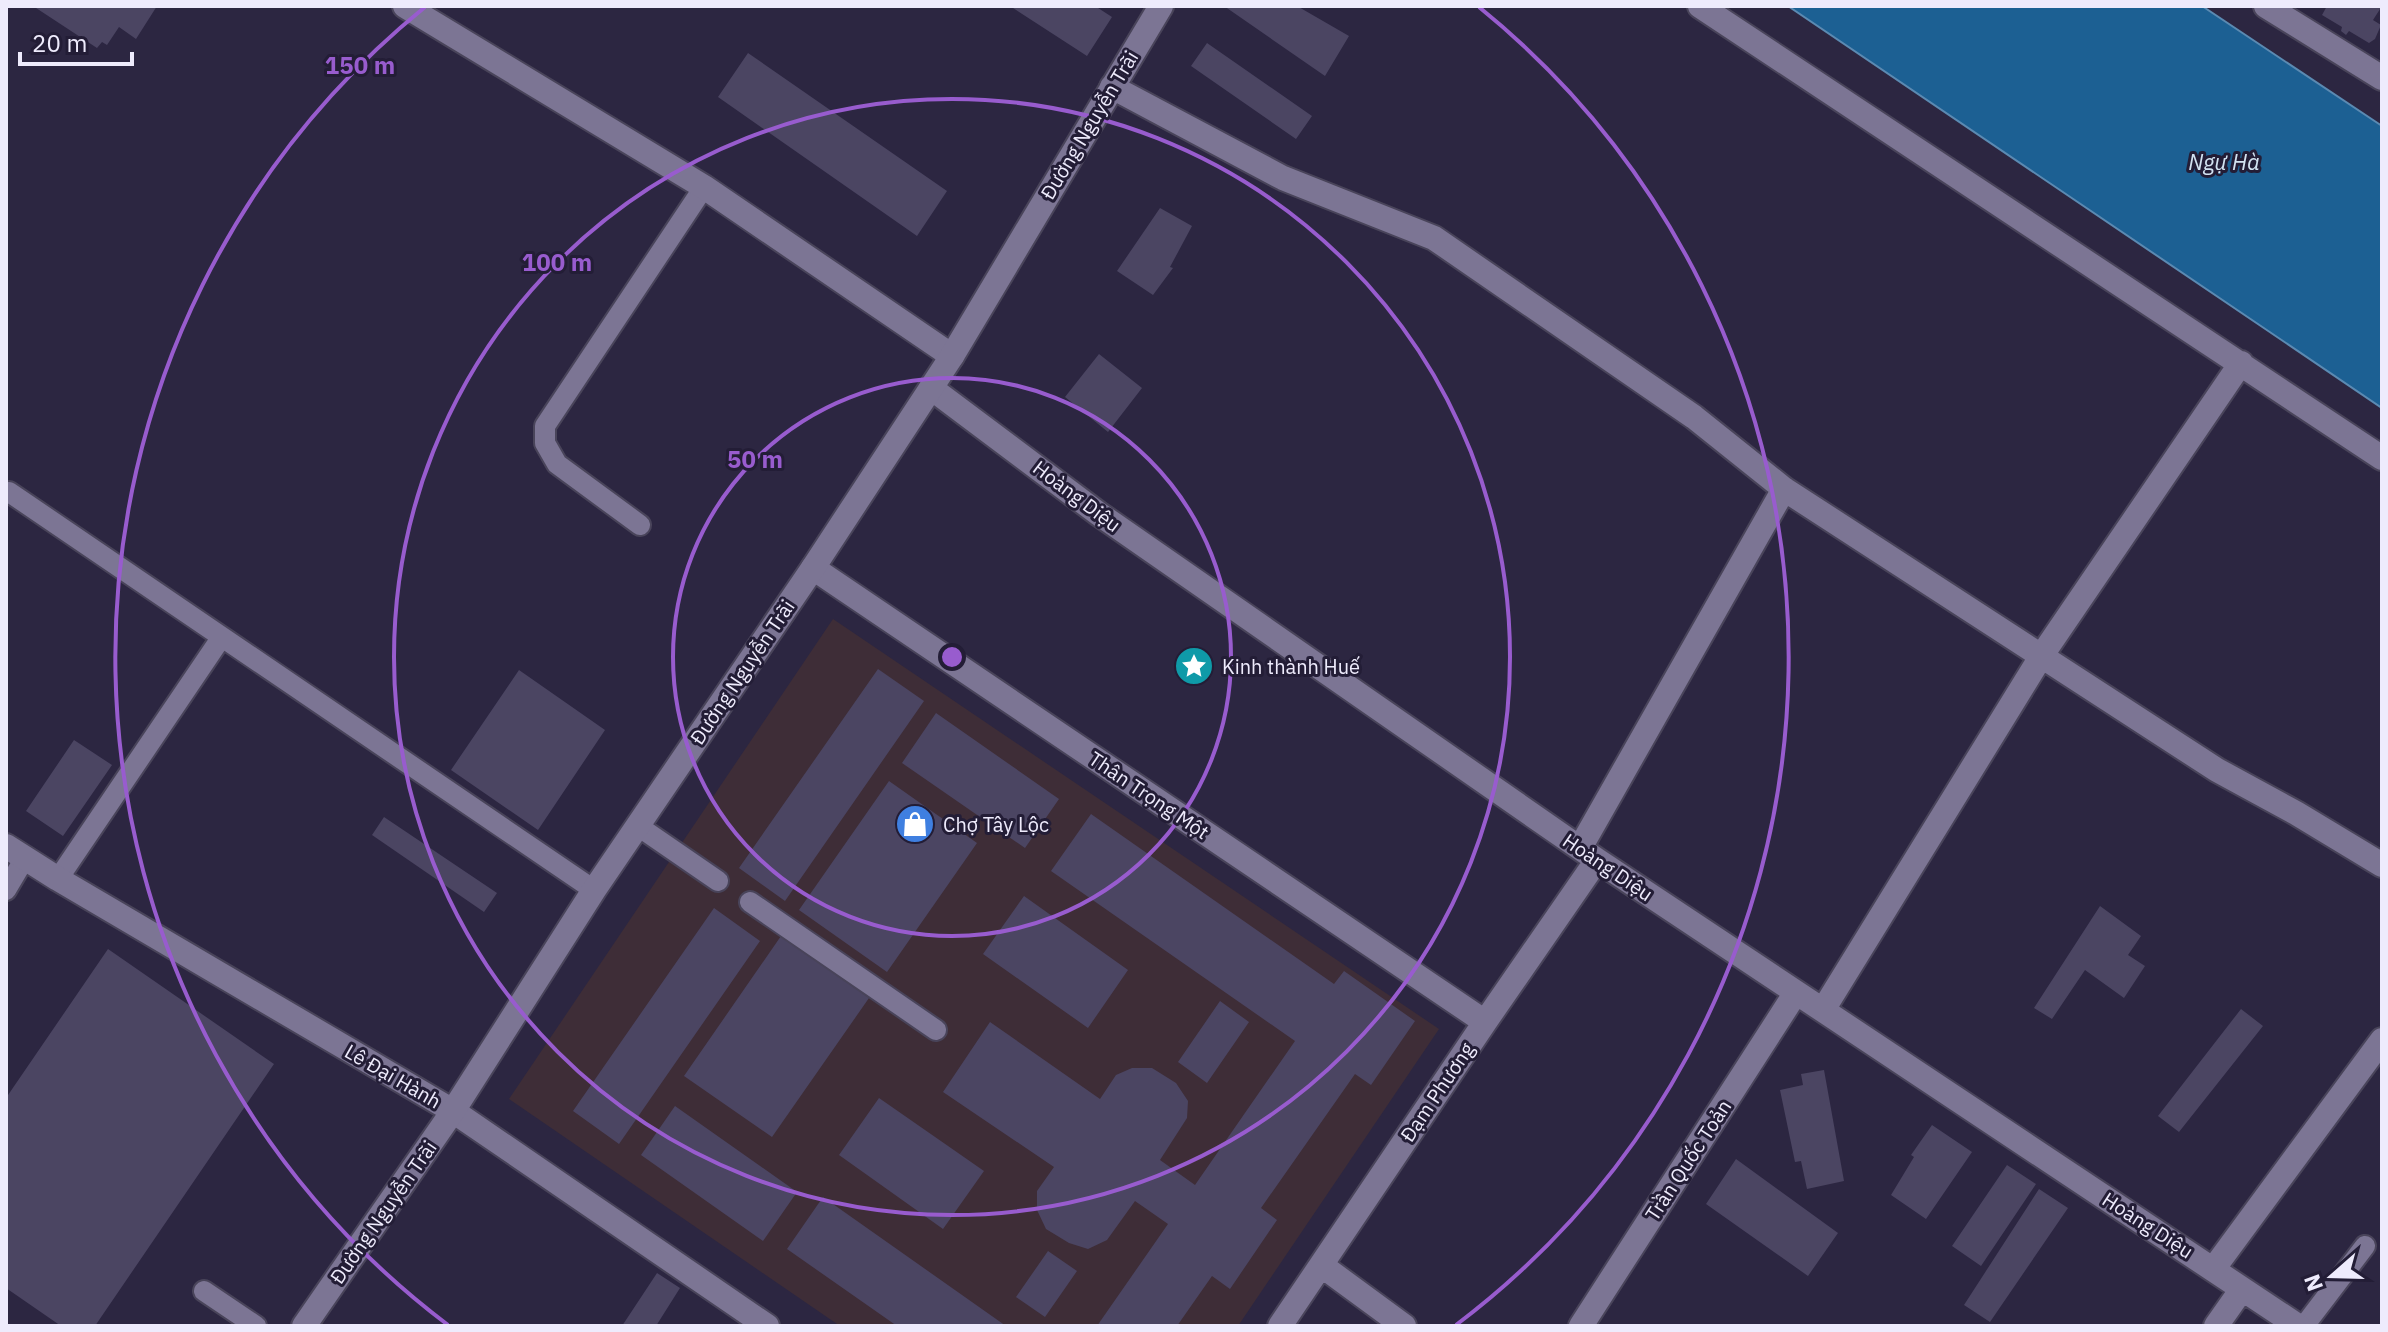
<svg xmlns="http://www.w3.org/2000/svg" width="2388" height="1332" font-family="'IBM Plex Sans',sans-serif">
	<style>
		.commercial { fill: #3e2d37 }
		.water { fill: #1c6093; stroke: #5b8ab2; stroke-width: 2 }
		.building { fill: #4b4562 }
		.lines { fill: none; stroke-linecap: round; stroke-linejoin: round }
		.lane-casing { stroke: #49445a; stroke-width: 24 }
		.street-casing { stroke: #49445a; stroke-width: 28 }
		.secondary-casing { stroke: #49445a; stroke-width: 28 }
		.lane { stroke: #7c7594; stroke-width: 20 }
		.street { stroke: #7c7594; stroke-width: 24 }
		.secondary { stroke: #7c7594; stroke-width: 24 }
		.ring { fill: none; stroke: #985cce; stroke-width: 4 }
		.labels { text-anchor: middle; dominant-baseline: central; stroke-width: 6; stroke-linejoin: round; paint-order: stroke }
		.street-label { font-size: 20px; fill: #eeebfc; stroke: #231d36 }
		.poi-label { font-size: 20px; fill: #eeebfc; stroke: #231d36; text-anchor: start }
		.water-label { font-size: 22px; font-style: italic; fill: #d2e2f1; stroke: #231d36 }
		.centre { fill: #985cce; stroke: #231d36; stroke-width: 4 }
		.ring-label { font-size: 24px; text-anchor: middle; font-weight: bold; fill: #985cce; stroke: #231d36; stroke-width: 6; stroke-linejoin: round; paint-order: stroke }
	</style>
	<rect width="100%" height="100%" fill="#2c2641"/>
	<path class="commercial" d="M833,619L1439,1029L1238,1326H840L509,1099Z"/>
	<path class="water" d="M1788,6H2202L2382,126V408Z"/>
	<path class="building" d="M33,6H157L136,39L119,27L107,45L102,42L97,48Z
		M1010,6H1095L1112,17L1087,56Z
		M1224,6H1297L1349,36L1325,76Z
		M2327,6H2382L2373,20L2381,25L2375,39L2369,43L2349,31L2346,35L2341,31L2342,27L2322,15Z
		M1207,43L1312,116L1296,139L1191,66Z
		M748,53L947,191L917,236L718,97Z
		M1160,208L1192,226L1170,267L1173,268L1153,295L1117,271Z
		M1099,354L1142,388L1108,432L1065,397Z
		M878,669L924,701L785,901L739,868Z
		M519,670L605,730L538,830L451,770Z
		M936,713L1059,799L1025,848L902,763Z
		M74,740L112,765L63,836L26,811Z
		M889,781L977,843L887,972L799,910Z
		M1091,814L1334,984L1344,971L1415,1021L1371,1085L1355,1074L1261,1208L1277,1220L1230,1289L1212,1276L1177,1326H1097L1168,1224L1135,1201L1107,1240L1088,1249L1069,1243L1046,1229L1037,1210V1191L1054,1167L943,1092L990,1022L1100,1099L1116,1075L1132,1068H1152L1176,1083L1188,1101L1187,1118L1160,1160L1195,1185L1295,1041L1051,871Z
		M384,817L497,893L484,912L372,835Z
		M1024,896L1128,970L1088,1028L983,954Z
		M2100,906L2141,936L2128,955L2145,966L2124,998L2085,970L2052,1019L2034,1008Z
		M714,908L760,941L619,1144L573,1111Z
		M781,936L869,998L772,1137L684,1076Z
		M108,949L274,1064L95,1326H61L6,1288V1098Z
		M1220,1001L1249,1022L1207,1083L1178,1062Z
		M2241,1009L2263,1026L2179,1132L2158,1116Z
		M1824,1070L1844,1181L1807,1189L1801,1161L1795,1162L1780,1090L1803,1085L1801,1074Z
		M879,1098L984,1171L943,1229L839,1155Z
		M675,1106L797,1192L763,1241L641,1155Z
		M1932,1125L1972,1152L1926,1219L1891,1195L1914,1157L1911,1155Z
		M1736,1159L1838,1233L1808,1276L1706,1204Z
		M2007,1165L2036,1184L1981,1266L1952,1246Z
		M2039,1189L2068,1208L1990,1322L1964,1305Z
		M823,1197L1006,1326H897L787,1249Z
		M1048,1251L1077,1271L1045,1317L1016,1297Z
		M657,1273L680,1288L656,1326H622Z"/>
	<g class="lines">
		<g class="lane-casing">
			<path id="lane" d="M9,492L594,890
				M640,525L557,464L545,443V426L704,187
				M638,826L718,881
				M58,879L221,638
				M6,890L25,858
				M750,902L936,1030
				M204,1291L256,1326
				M2304,1326L2365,1246"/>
		</g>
		<g class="street-casing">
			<path id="street" d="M405,6L704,187L952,356
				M1700,6L2382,458
				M2266,6L2382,78
				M1112,87L1283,178L1434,238L1694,417L1784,489L2217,770L2296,813L2382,865
				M931,388L1099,514L1597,860L2298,1326
				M813,568L1485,1022
				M6,846L58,879L453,1111L767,1326
				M1580,848L1784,489
				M1823,1010L2042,655L2241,363
				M1321,1265L1404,1326
				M2214,1268L2382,1040
				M1280,1326L1485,1022L1597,860
				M1581,1326L1795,994
				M2216,1326L2242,1289"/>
		</g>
		<g class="secondary-casing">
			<path id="secondary" d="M304,1326L453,1111L594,890L813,568L952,356L1161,6"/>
		</g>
		<use href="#lane" class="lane"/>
		<use href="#street" class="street"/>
		<use href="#secondary" class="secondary"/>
	</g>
	<g class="ring">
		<circle cx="952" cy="657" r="279"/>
		<circle cx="952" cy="657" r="558"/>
		<path d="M448 1325A837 837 0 0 1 425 7M1479 7A837 837 0 0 1 1456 1325"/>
	</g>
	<defs>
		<g id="sight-disc" transform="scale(2)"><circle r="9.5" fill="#0f9aa8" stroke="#231d36"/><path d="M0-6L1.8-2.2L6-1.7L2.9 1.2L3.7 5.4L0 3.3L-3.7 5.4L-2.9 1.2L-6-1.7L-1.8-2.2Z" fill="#fff"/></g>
		<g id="shop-disc" transform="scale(2)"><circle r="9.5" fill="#3f7fe0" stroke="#231d36"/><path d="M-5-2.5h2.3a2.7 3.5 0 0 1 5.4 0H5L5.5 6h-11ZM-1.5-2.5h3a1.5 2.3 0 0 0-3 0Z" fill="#fff"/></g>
	</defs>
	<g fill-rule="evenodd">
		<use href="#sight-disc" x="1194" y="666"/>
		<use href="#shop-disc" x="915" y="824"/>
	</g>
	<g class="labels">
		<g class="street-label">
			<text transform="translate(1089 125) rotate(-59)">Đường Nguyễn Trãi</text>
			<text transform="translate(1077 496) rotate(37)">Hoàng Diệu</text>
			<text transform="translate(742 672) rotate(-56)">Đường Nguyễn Trãi</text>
			<text transform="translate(1149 795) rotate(34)">Thân Trọng Một</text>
			<text transform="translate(1608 867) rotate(34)">Hoàng Diệu</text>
			<text transform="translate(393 1076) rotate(30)">Lê Đại Hành</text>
			<text transform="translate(1437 1092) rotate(-56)">Đạm Phương</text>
			<text transform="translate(1688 1160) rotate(-57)">Trần Quốc Toản</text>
			<text transform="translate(383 1212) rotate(-55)">Đường Nguyễn Trãi</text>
			<text transform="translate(2148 1225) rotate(33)">Hoàng Diệu</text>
		</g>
		<g class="poi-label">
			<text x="1222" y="666">Kinh thành Huế</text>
			<text x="943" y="824">Chợ Tây Lộc</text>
		</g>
		<g class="water-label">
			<text x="2224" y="161">Ngự Hà</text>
		</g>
	</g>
	<circle cx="952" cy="657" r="12" class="centre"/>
	<g class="ring-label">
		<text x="360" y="74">150 m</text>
		<text x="557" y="271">100 m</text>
		<text x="755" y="468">50 m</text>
	</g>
	<rect width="2388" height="1332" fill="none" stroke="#eeebfc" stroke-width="16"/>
	<g transform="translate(2332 1276) rotate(250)" stroke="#231d36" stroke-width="6" paint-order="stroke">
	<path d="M0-6L14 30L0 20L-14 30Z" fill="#eeebfc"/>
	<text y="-12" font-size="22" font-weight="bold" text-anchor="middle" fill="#eeebfc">N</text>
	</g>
	<path d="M20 52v12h112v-12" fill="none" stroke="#eeebfc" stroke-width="4"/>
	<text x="32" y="52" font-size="24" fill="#eeebfc" stroke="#231d36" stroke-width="6" paint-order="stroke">20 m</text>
</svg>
